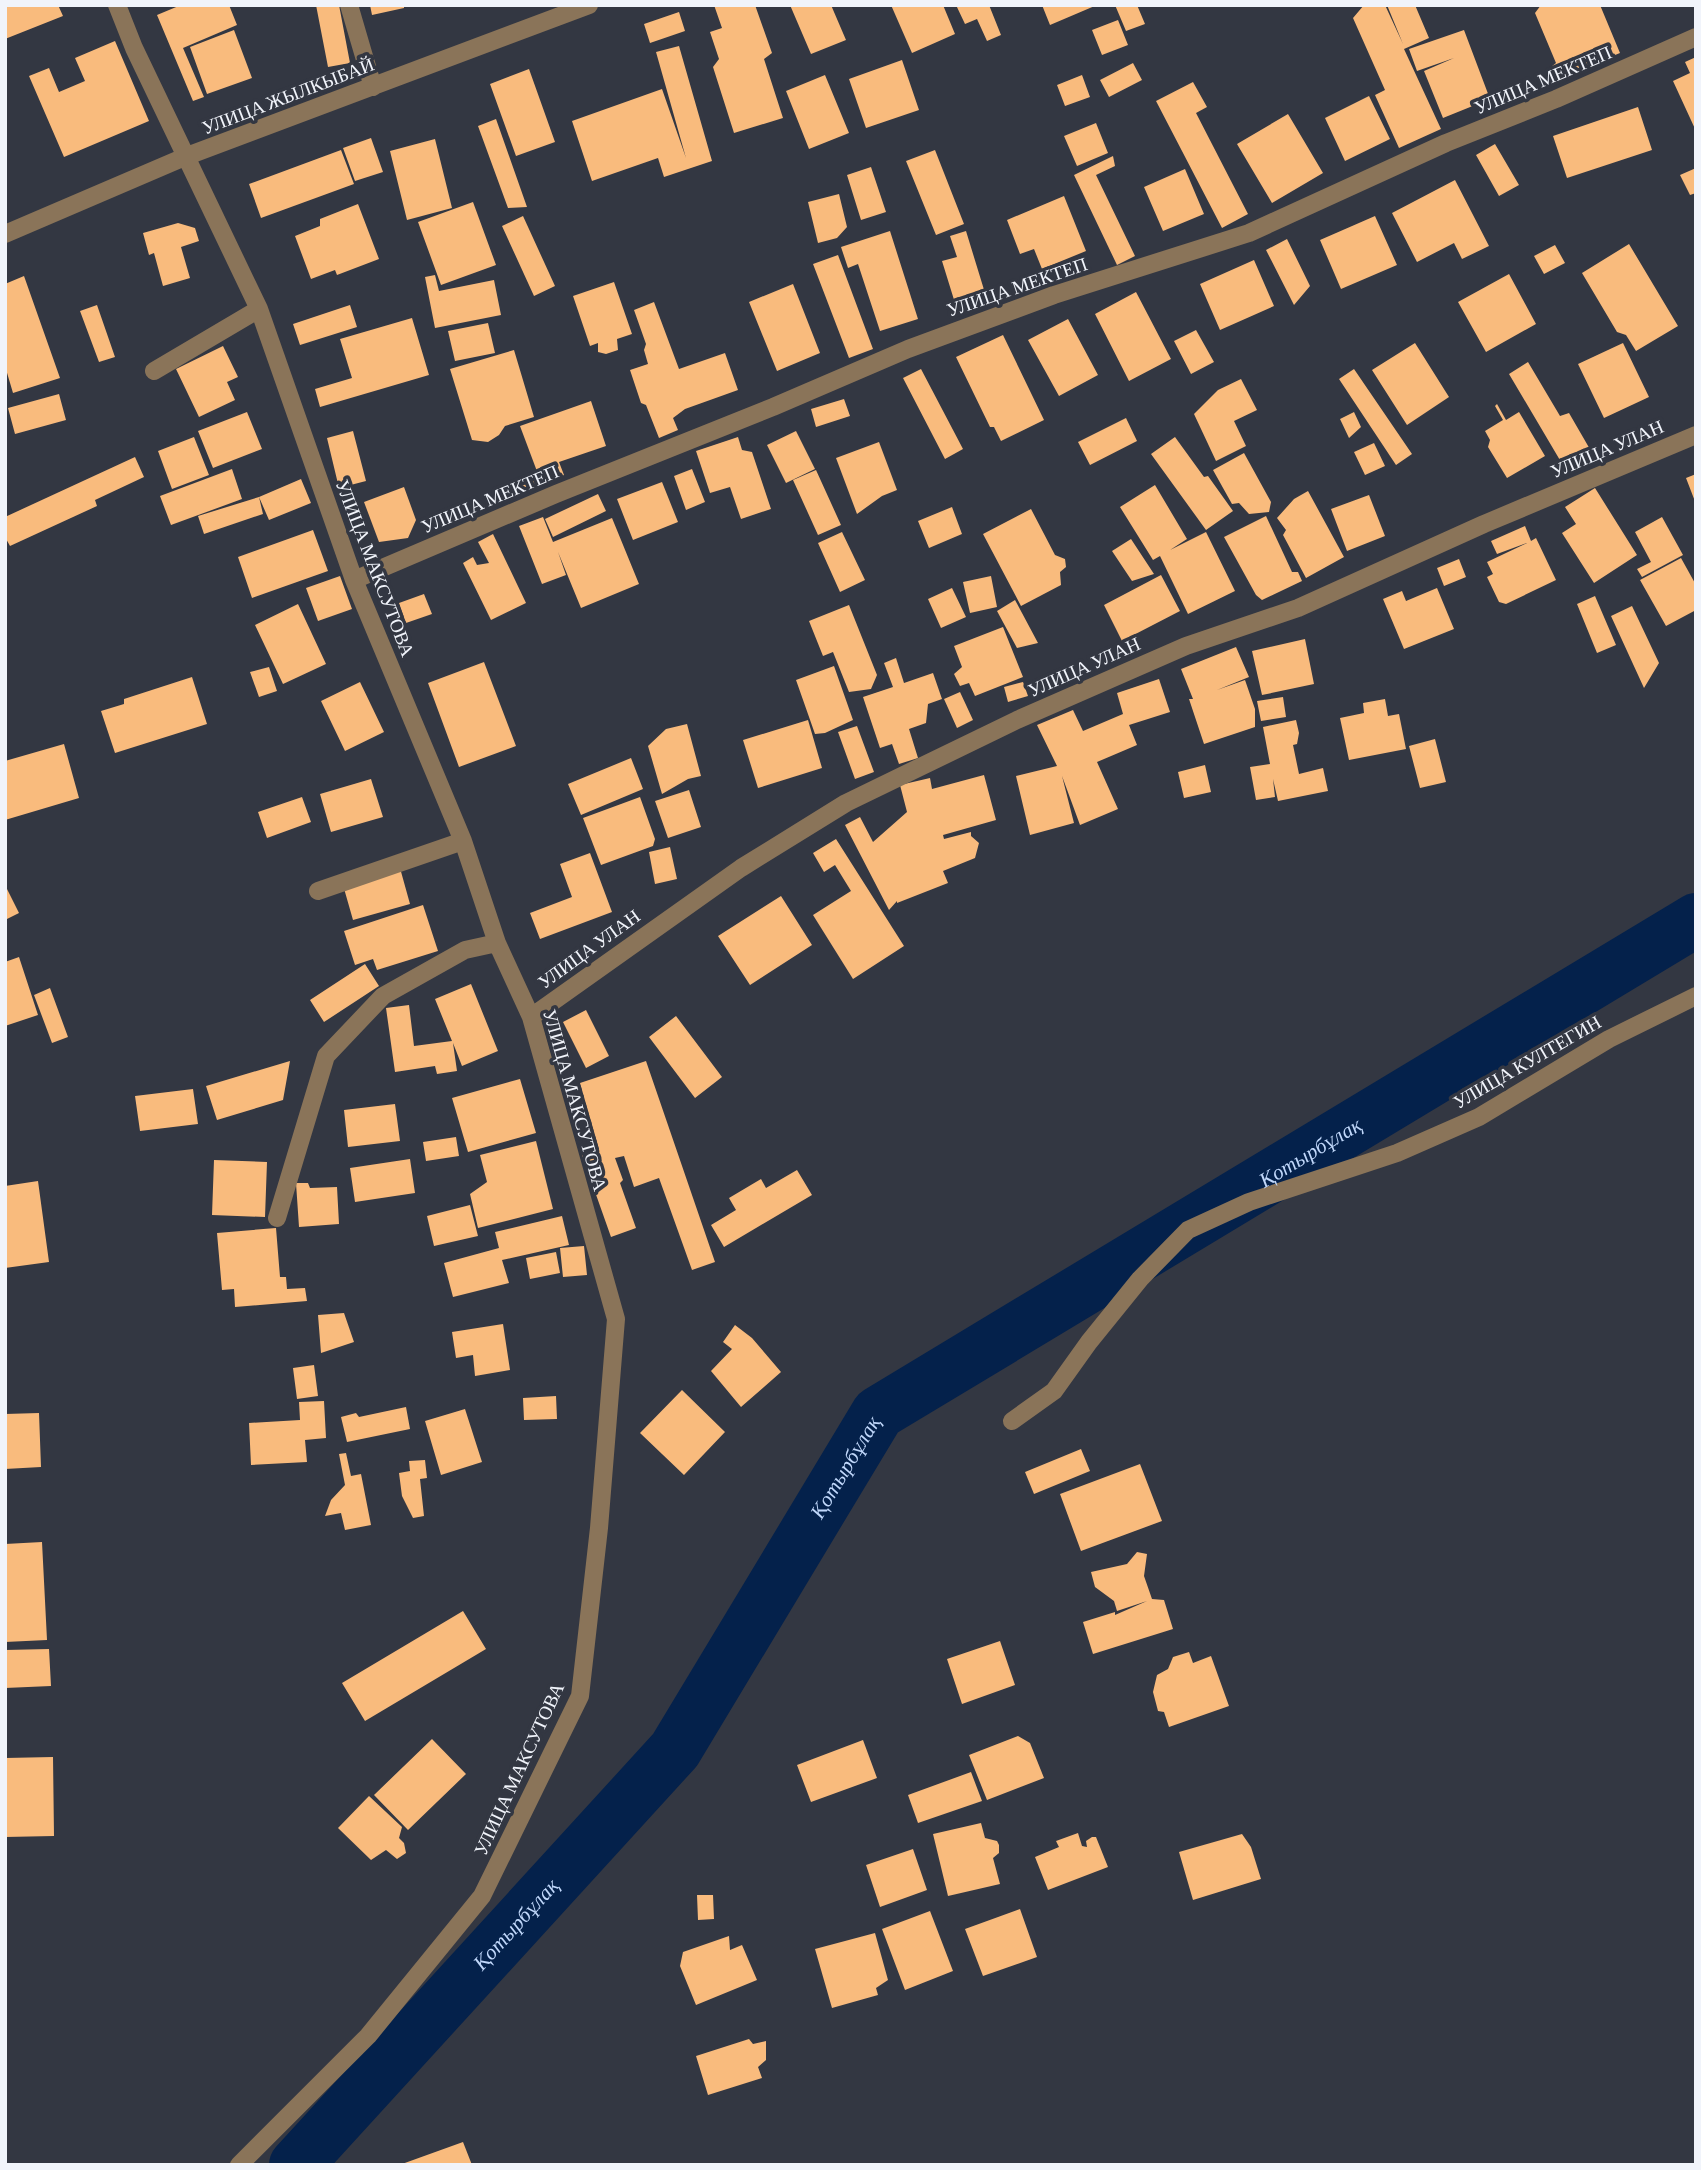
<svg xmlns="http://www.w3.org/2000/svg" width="1701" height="2170" font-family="'Crimson Pro',serif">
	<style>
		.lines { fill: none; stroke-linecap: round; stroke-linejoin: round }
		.river { stroke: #04214b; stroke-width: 54 }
		.building { fill: #f9bb7d }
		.minor { stroke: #8a7459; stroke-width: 18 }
		.labels { text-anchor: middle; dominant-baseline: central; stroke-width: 7; stroke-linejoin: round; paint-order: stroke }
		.street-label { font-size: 19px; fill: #f1f4fb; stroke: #333742 }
		.water-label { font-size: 21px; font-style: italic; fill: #c0d7fa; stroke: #333742 }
	</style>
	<rect width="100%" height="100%" fill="#333742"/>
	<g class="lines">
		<path class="river" id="s1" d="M296,2165L675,1750L878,1413L1696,920"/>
	</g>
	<path class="building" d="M5,5H58L63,16L5,39Z
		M181,5H229L237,25L183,48L204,97L193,101L157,15Z
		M316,5H339L350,63L328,67Z
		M370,5H404V8L372,15Z
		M714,5H755L772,53L764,59L783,118L734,133L713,67L719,59L710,32L722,28Z
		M790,5H831L846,40L811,54Z
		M891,5H943L955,34L912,53Z
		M956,5H989L1001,35L987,41L977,19L965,24Z
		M1042,5H1097L1050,25Z
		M1115,5H1137L1145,24L1126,31Z
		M1364,5H1385L1403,44L1387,5H1415L1429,38L1404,49L1441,129L1399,148L1375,95L1385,90L1353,18Z
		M1541,5H1600L1620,53L1556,79L1551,67L1556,63L1535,13Z
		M679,12L685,31L650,43L644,24Z
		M1118,20L1128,45L1102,55L1092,30Z
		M234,30L252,78L207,94L190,47Z
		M1464,30L1490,99L1443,118L1424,71L1454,58L1417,71L1409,49Z
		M115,41L149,121L64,157L29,76L49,68L59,92L85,81L75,58Z
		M679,46L712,161L664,177L658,158L592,181L572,121L662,89L686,158L656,52Z
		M1696,57V131L1673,81L1690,73L1685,62Z
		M902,60L919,110L866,128L849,79Z
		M1133,63L1142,80L1109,97L1100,80Z
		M529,69L555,142L516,156L490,84Z
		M825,75L849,133L809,149L786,91Z
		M1082,75L1090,97L1065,106L1057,85Z
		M1193,82L1207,107L1196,113L1248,214L1222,228L1156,101Z
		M1369,96L1390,139L1345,161L1325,118Z
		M1638,107L1652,150L1567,178L1553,136Z
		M1288,114L1323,173L1272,203L1237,144Z
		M496,119L527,207L508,208L478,126Z
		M1096,123L1108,153L1077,166L1064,136Z
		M371,138L383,172L355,181L343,148Z
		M435,139L452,208L407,220L390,151Z
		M1495,144L1519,185L1499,196L1476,155Z
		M341,150L354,184L261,218L249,184Z
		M935,150L964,224L936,235L906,161Z
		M1113,156L1115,166L1096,175L1135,256L1117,265L1074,175Z
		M871,167L886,212L861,220L847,175Z
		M1696,168V193L1690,195L1680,175Z
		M1185,169L1204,214L1163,231L1144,187Z
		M1455,180L1489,246L1462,259L1454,243L1417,262L1392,213Z
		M839,194L847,227L837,238L818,243L808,202Z
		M1064,196L1086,251L1042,269L1034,249L1020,254L1007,220Z
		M473,202L496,265L441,285L418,222Z
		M358,204L379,259L337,275L335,270L311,279L295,236L320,226V219Z
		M523,216L555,286L534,296L502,226Z
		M1375,216L1397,265L1341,289L1320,240Z
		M178,223L195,228L199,241L181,247L190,278L163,286L154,253L149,255L143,233Z
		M890,231L918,319L880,331L858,264L848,268L841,247Z
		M966,231L985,293L955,303L942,261L957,257L950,236Z
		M1287,239L1310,286L1294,305L1266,250Z
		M1629,244L1678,326L1636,351L1626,335L1617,332L1582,273Z
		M1555,245L1565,263L1544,274L1534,256Z
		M838,255L873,349L849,358L813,264Z
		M1254,260L1274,306L1220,330L1200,284Z
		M1509,274L1536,324L1486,352L1458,302Z
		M435,275L439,291L494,280L501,315L435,328L425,277Z
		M24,276L60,378L13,393L5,366V284Z
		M614,282L632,334L617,339L618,350L606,354L598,352V343L590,346L573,296Z
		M793,284L820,353L777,371L749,302Z
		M1136,292L1171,359L1129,381L1095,314Z
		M654,302L679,369L725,353L738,390L685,409L673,418L678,430L659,438L646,405L641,403L630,370L648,364L644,350L646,344L634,310Z
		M97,305L115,357L99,362L80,311Z
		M350,305L357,327L300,345L293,324Z
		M412,318L429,375L320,407L315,389L352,378L340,339Z
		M1068,319L1098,375L1059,396L1028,340Z
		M488,323L495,353L455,361L448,331Z
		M1196,330L1214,362L1191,374L1174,341Z
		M1003,335L1044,420L1001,441L994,427H990L956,357Z
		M1415,343L1449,397L1407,425L1372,370Z
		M1623,343L1649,397L1604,418L1578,364Z
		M223,346L238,377L227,382L235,400L199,417L176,369Z
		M514,350L534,417L505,426L499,435L488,442L472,440L450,369Z
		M1528,362L1560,416L1569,413L1591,451L1564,467L1509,374Z
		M921,369L963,449L945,459L903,378Z
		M1354,369L1412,454L1396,465L1339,379Z
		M1241,379L1257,410L1234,421L1246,446L1216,461L1194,414L1218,390Z
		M59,394L66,420L15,434L8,408Z
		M844,399L850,416L816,427L811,409Z
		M591,401L606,446L559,462L564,475L519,492L515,482L538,474L520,426Z
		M1497,404L1506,420L1519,412L1545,456L1507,478L1488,447L1490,440L1485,431L1503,420L1495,406Z
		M247,412L262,449L213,468L198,431Z
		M1354,412L1361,427L1349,438L1340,419Z
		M1126,418L1137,441L1090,465L1078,442Z
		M353,431L366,481L339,488L327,438Z
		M796,431L815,469L786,483L767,445Z
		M194,437L209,475L172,489L158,451Z
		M738,437L742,450L752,452L771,509L741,519L730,487L710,493L696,451Z
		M1175,437L1204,477L1208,476L1233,511L1206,530L1151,454Z
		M879,442L897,490L882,496L857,514L836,458Z
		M1374,443L1385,466L1365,475L1354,452Z
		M1244,453L1271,502L1269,512L1249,514L1239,503L1232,504L1213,470Z
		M135,457L144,477L95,500L97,506L10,546L5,537V517Z
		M232,469L242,499L171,525L160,496Z
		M692,469L705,502L686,510L674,476Z
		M816,470L841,525L818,535L793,480Z
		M1696,474V504L1686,478Z
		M301,479L311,503L269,520L259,497Z
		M662,482L678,522L633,540L617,499Z
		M1155,485L1187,539L1170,550L1206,532L1235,591L1188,614L1160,556L1153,560L1120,507Z
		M404,487L416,520L408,538L379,542L364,502Z
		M1595,488L1637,555L1594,583L1562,533L1576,524L1565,507Z
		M1308,491L1344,557L1306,578L1283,535L1286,530L1277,518L1294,499Z
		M598,494L606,511L553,537L545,519Z
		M1369,495L1385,536L1347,551L1331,509Z
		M259,497L263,514L204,534L198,516Z
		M952,507L962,534L929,548L918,521Z
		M1031,509L1055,555L1065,559L1066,567L1060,572L1061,585L1021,606L983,534Z
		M1266,516L1292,572H1298L1302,581L1262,600L1256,595L1224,537Z
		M543,517L553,542L612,518L639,584L581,608L558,552L566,575L542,584L519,526Z
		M1662,517L1683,555L1642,577L1637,569L1651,562L1635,532Z
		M1525,526L1531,541L1536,538L1556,580L1506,604L1499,602L1487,577L1493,574L1487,562L1527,543L1497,554L1491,541Z
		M313,530L328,571L252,598L238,557Z
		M842,532L865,580L840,592L818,543Z
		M493,534L526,603L491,620L463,563L473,557L477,565L489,563L478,542Z
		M1131,539L1154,574L1132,581L1112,551Z
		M1681,558L1696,585V610L1666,626L1640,580Z
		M1459,559L1466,577L1444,586L1437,568Z
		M1161,575L1180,611L1122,641L1104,605Z
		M340,576L352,609L318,621L306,588Z
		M991,576L997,607L970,613L963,582Z
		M952,588L966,617L941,628L928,599Z
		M1437,588L1454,629L1404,649L1383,599L1402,591L1406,601Z
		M424,594L432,614L406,623L399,603Z
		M1595,596L1616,645L1597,653L1577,604Z
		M1015,600L1038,643L1017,648L997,611Z
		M298,604L326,664L283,684L255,625Z
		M849,605L877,675L871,689L849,692L833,652L823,656L809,621Z
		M1632,606L1659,663L1644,688L1611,616Z
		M1003,627L1023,677L975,696L969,683L960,686L954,674L962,667L954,646Z
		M1305,639L1314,684L1262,695L1252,651Z
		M1236,647L1249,677L1217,690L1245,680L1255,709V727L1204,744L1189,699H1193L1181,669Z
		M896,658L904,683L933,673L942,699L928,704L926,723L909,729L918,758L899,764L892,744L880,748L863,697L893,687L884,663Z
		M484,662L516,746L459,767L428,683Z
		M834,666L853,720L825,733L815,734L796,680Z
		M269,667L277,691L259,697L250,672Z
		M192,677L207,724L115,753L101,711L124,704V699Z
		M1159,679L1170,712L1129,725L1137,745L1097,762L1118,809L1080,825L1062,776L1074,823L1030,835L1016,776L1057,766L1037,725L1073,710L1083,731L1123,714L1117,693Z
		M360,682L384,732L345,751L321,701Z
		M1023,682L1028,696L1008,702L1004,687Z
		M960,692L973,720L957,728L944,699Z
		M1283,697L1286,717L1261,721L1257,701Z
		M1385,699L1388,716L1399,714L1406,749L1349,760L1340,718L1364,713L1363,703Z
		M808,720L822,768L758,788L743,740Z
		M1296,720L1299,733L1297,744L1293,745L1299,774L1323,768L1328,791L1278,801L1273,779L1275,797L1256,800L1250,767L1270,764L1263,727Z
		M687,724L701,776L688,779L662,794L648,746L666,729Z
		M857,726L874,772L855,779L838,732Z
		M1435,739L1446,782L1420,788L1409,746Z
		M64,744L79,798L5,820V761Z
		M631,758L643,789L581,815L568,784Z
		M1205,765L1211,792L1184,798L1178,772Z
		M984,775L996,820L943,835L944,839L971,832V836L979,843L975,858L943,871L948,883L897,903V901L889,910L845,825L860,817L873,842L907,812L900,785L930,778L932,789Z
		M371,779L383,817L331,832L320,794Z
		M689,790L701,827L668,838L655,801Z
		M302,797L311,822L267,838L258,812Z
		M640,797L655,839L653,846L601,865L583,818Z
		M836,839L904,946L853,979L813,915L851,891L835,865L824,872L813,853Z
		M670,847L677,879L655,884L649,852Z
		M590,853L612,912L540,939L530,913L572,897L560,864Z
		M400,868L410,904L353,920L343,885Z
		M5,885L19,913L5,920Z
		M781,896L812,945L750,985L718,936Z
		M423,905L438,951L377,970L373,959L355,965L344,931Z
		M19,957L38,1015L5,1026V962Z
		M365,964L379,986L324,1022L310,1000Z
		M471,984L498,1051L462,1066L453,1043L457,1071L437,1074L435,1066L395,1072L386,1008L409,1005L414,1046L452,1041L435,999Z
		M50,988L68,1037L52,1043L34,995Z
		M586,1010L609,1056L586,1068L563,1022Z
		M676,1016L722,1077L695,1098L649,1037Z
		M290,1061L283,1100L217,1120L206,1086Z
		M646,1061L715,1262L692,1270L659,1178L634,1187L624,1156L615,1158L623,1180L620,1183L636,1228L611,1237L582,1155L599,1149L580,1083Z
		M520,1079L536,1133L468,1152L452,1098Z
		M193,1089L198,1124L140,1131L135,1096Z
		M395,1104L400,1141L348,1147L344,1110Z
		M456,1137L459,1156L426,1161L423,1142Z
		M536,1141L553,1209L478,1228L470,1194L487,1182L480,1155Z
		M410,1159L415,1193L355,1202L350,1168Z
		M214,1160L267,1162L265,1217L212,1215Z
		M797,1170L812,1195L724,1247L711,1225L736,1210L729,1198L761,1179L766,1188Z
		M38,1181L49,1262L5,1268V1186Z
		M296,1183H308L310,1188L337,1187L339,1224L299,1227Z
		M470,1205L478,1236L434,1246L427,1216Z
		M562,1216L569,1245L502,1260L509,1283L453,1297L444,1263L499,1248L495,1232Z
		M276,1228L280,1277H286L287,1289L305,1288L307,1301L235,1307L234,1289L222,1290L217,1233Z
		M584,1246L587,1275L563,1277L560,1248Z
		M556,1252L560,1273L530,1279L526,1258Z
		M344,1313L354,1342L321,1353L318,1315Z
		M503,1324L510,1370L475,1376L473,1355L456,1358L452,1332Z
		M735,1325L752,1338L781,1372L741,1407L711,1371L732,1349L723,1342Z
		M314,1365L318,1396L297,1399L293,1368Z
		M682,1390L725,1432L684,1475L640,1433Z
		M556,1396L557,1419L524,1420L523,1398Z
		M324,1401L326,1438L305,1440L307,1462L251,1465L249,1423L300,1420L299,1402Z
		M406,1407L410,1429L347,1442L341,1417L356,1413L359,1417Z
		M465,1409L482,1462L441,1475L425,1421Z
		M39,1413L41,1467L5,1469V1414Z
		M1081,1449L1090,1471L1034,1494L1025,1472Z
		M346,1453L351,1476L361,1474L371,1525L345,1530L341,1513L325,1516L331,1500L345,1485L339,1454Z
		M425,1460L427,1478L420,1479L424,1516L413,1518L402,1496L399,1473L410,1471L409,1461Z
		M1140,1464L1162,1521L1081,1551L1060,1494Z
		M42,1542L47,1640L5,1642V1544Z
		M1137,1552L1147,1554L1144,1576L1152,1599L1164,1600L1173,1629L1093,1654L1083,1622L1115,1612V1615L1147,1601L1117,1611L1114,1601L1095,1587L1091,1572L1127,1564Z
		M463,1611L486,1649L365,1721L342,1683Z
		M1000,1641L1015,1685L962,1704L947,1659Z
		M49,1649L51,1686L5,1688V1650Z
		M1189,1652L1193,1663L1211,1656L1229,1706L1169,1727L1164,1712L1158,1711L1153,1692L1157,1675L1168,1669L1173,1657Z
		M1018,1736L1030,1743L1044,1778L987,1800L969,1755Z
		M432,1739L466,1774L408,1830L374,1795Z
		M863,1740L877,1778L811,1802L797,1765Z
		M53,1757L54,1836L5,1837V1758Z
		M971,1772L982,1801L918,1823L908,1795Z
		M369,1796L402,1827L399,1838L404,1843L406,1853L397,1859L386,1850L371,1860L338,1828Z
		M981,1823L985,1838L997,1841L999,1845V1853L993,1858L1000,1884L948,1896L933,1834Z
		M1078,1833L1082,1846L1087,1847L1086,1841L1092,1837H1096L1108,1867L1048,1890L1035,1857L1059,1847L1056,1841Z
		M1242,1834L1251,1847L1261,1879L1193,1900L1179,1852Z
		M913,1849L927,1890L880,1907L866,1865Z
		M697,1895H713L714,1919L698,1920Z
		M1020,1909L1037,1957L983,1976L965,1929Z
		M930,1911L953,1971L905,1990L882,1929Z
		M875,1933L888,1980L876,1988L878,1995L832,2008L815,1949Z
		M729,1936L730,1950L742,1945L757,1980L696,2005L680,1966L683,1952Z
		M749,2039L753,2044L766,2041V2060L758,2067L762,2078L708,2095L696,2056Z
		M463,2142L472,2165H402V2164Z"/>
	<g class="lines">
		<path class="minor" d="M117,5L134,48L259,309L354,580L463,841L497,943L531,1017L616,1319L599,1528L580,1696L482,1896L368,2036L239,2165
			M349,5L373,87
			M5,234L187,156L589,5
			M154,371L259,309
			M354,580L556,494L773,407L908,349L1054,295L1249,233L1446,143L1556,99L1696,37
			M318,891L463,841
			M531,1017L741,868L846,803L1017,720L1186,646L1298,608L1484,524L1696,435
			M277,1218L326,1056L383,996L465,950L497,943
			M1012,1421L1054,1391L1089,1342L1140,1279L1188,1230L1249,1202L1397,1153L1479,1117L1609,1039L1696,996"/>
	</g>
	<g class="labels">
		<g class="street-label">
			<text transform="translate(1543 80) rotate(-23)">УЛИЦА МЕКТЕП</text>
			<text transform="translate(288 96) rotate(-21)">УЛИЦА ЖЫЛКЫБАЙ</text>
			<text transform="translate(1017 287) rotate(-19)">УЛИЦА МЕКТЕП</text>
			<text transform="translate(1607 449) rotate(-23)">УЛИЦА УЛАН</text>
			<text transform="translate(490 499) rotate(-23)">УЛИЦА МЕКТЕП</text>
			<text transform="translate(375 568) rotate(69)">УЛИЦА МАКСУТОВА</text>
			<text transform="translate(1084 667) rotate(-24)">УЛИЦА УЛАН</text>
			<text transform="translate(589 949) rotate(-36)">УЛИЦА УЛАН</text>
			<text transform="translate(1527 1062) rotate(-30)">УЛИЦА КУЛТЕГИН</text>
			<text transform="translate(575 1100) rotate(74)">УЛИЦА МАКСУТОВА</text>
			<text transform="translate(519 1769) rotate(-65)">УЛИЦА МАКСУТОВА</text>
		</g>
		<g class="water-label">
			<text stroke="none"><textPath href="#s1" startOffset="1460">Қотырбұлақ</textPath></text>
			<text stroke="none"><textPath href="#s1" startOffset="892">Қотырбұлақ</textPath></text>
			<text stroke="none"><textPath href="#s1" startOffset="326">Қотырбұлақ</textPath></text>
		</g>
	</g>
	<rect width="1701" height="2170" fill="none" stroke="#f1f4fb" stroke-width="14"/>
</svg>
